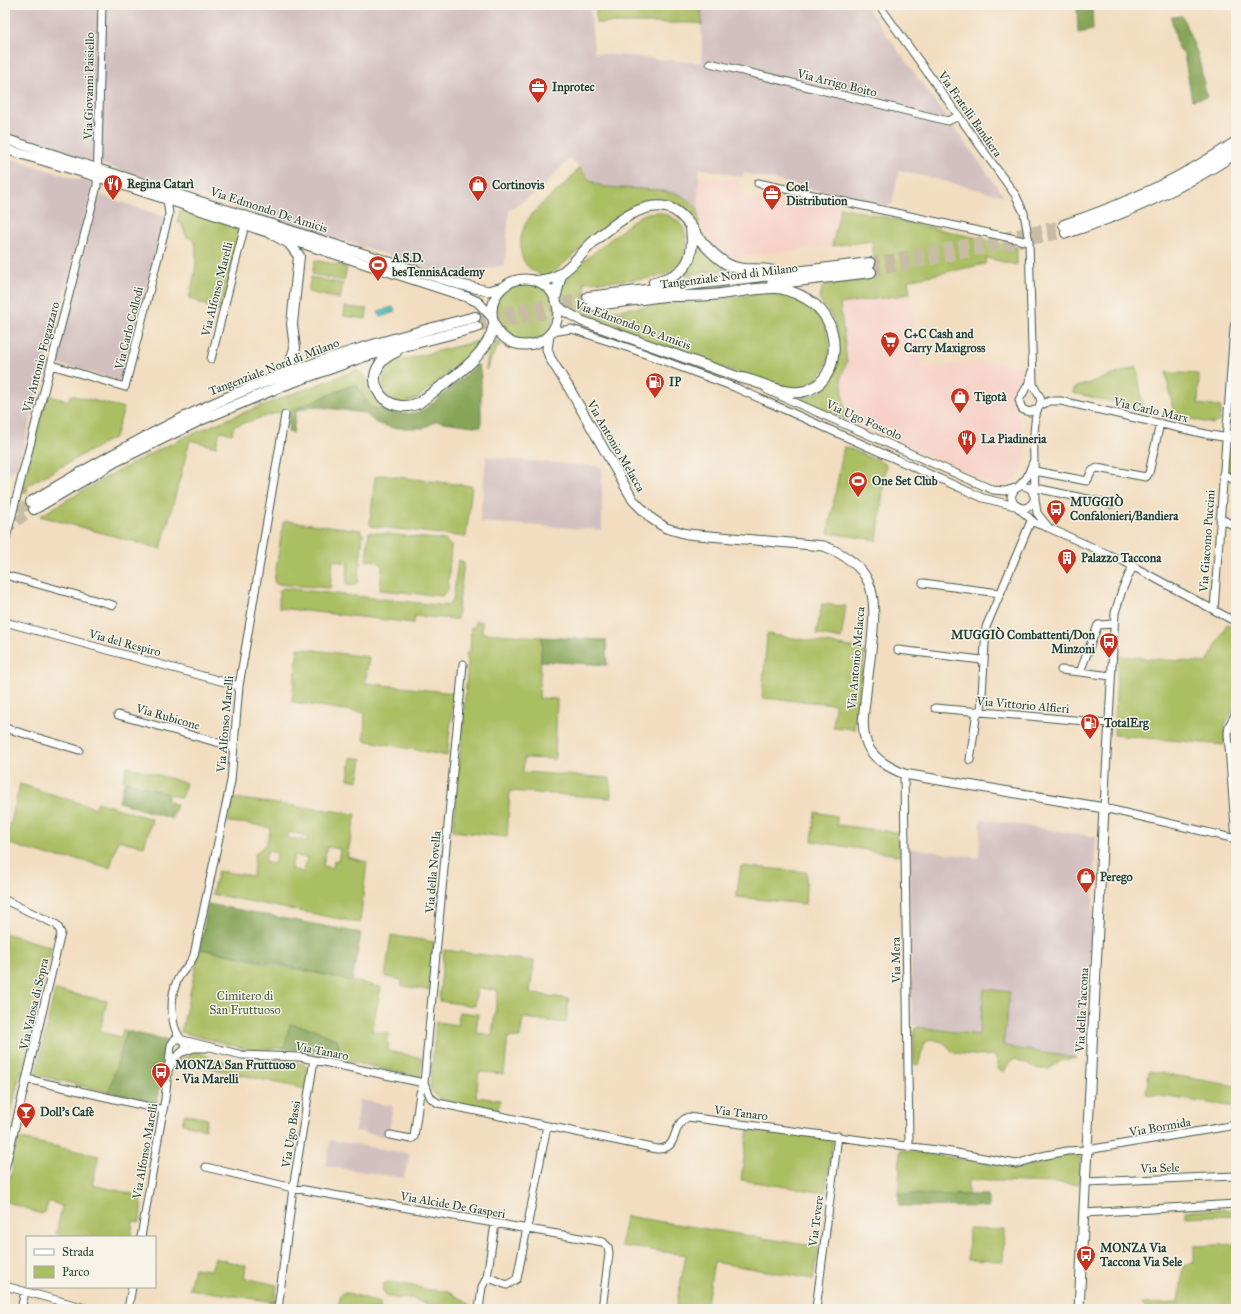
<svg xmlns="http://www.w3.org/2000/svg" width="1241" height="1314" font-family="'IM FELL Great Primer',serif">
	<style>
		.built { fill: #f7d1c7 }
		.industrial { fill: #d2bfc0 }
		.green { fill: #aabe62; stroke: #647e4b; fill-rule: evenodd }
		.forest { fill: #87a558; stroke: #537146 }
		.water { fill: #4cbbc2; stroke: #367c7b }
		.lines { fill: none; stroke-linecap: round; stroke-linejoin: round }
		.highway-tunnel { stroke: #c8bda4; stroke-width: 10; stroke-dasharray: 10 5; stroke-linecap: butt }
		.minor-casing { stroke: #3f5549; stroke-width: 9 }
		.major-casing { stroke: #3f5549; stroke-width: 11 }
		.highway-casing { stroke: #3f5549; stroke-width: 12 }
		.minor { stroke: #fff; stroke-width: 7 }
		.major { stroke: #fff; stroke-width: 9 }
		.highway { stroke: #fff; stroke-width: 10 }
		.labels { text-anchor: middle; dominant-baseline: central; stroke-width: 3; stroke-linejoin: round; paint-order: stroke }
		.street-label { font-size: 12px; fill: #1f3d34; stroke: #f7f3e8 }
		.poi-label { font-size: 12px; font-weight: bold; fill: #1f3d34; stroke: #f7f3e8; text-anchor: start }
		.park-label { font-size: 12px; fill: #425d40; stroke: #f7f3e8 }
	</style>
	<rect width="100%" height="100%" fill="#f7f3e8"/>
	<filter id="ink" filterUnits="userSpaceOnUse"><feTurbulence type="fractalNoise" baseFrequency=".025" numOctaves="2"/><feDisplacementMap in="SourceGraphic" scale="8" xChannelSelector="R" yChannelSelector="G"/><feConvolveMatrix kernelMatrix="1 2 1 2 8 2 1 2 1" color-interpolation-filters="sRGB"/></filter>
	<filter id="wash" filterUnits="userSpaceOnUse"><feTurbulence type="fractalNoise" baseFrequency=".012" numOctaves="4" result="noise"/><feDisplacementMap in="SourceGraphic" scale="16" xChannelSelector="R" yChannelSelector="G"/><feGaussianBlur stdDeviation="0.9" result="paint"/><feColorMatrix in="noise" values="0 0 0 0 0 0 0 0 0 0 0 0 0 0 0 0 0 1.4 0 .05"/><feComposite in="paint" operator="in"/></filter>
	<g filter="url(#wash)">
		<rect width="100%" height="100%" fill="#f2ddc0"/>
		<path class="built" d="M698,177L740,180V188L744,196L751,199L762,198L771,192L841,207L832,246L727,258L699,229Z
			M910,294L921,368L986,361L1014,367L1023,365L1020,384H1015L1016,389L1010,390L1012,407L1022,426L1025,456L1022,470L1015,479L1005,484L995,485L846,420L841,377L847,362L840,304Z"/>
		<path class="industrial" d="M5,5H590L594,53L702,63L701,5H865L1004,196L899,170L892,204L888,206L744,173L743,177L699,168L698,208L681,195L657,190L604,187L590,181L583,171L570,158L541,189L509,211L505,265L451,275L5,134Z
			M5,157L93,184L18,467L5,475Z
			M100,195L165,217L120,381L55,363Z
			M486,457L602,467V530L480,522Z
			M981,819L1096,837L1088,997L1076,1058L1014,1048L1003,1045L1009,992L984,989L979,1035L912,1025L909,848L979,858Z
			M360,1100L393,1106L388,1137L355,1131Z
			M330,1140L410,1154L404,1178L326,1166Z"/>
		<path class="green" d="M596,5H701L702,25L697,23H596Z
			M579,167L590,181L604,187L657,190L681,195L698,208L699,229L686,211L673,204L649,200L623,212L554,272L546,276C533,273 523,266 521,252C515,209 561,198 579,167Z
			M841,207L1017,247V265L986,258L985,264L908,280L910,294L840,304L847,362L841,377L846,420L800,399C808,396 820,394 825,388C841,371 842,340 833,320C830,313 824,306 819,300L822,288L826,285L876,278L872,241L832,246Z
			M181,209L240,228L241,231L224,300L221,299L219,305L223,306L220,312L189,298C194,279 198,262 195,242L186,236L182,224L177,221Z
			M658,212C673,216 683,221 686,237C689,250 681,266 669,273C656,281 603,281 584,282L588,313L779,292C791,295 801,298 810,305C831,324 838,360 816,379C812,383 806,387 800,388C792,389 783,387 775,385C746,375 572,320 563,304C558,295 561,286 564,277L638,217L648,213Z
			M696,242L726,267L725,270L685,275L683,273Z
			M315,260L347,267L344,281L312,274Z
			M311,277L343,284L340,299L308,292Z
			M495 312a30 30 0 1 1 60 0a30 30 0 1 1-60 0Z
			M345,307L367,309L366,319L344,316Z
			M496,340L501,344L495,351L486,370L488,353Z
			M478,341L471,354L418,398L403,404C398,401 392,399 388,396C379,386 384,371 391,363Z
			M1137,367L1143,409L1073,393L1074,388Z
			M357,370C371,377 369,391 377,402C381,407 387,410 392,413L370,407L355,384L289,411H283L234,426L232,434L220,431L216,447L190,440L161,549L40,516C89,487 138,458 190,435C244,411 301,391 357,370Z
			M1166,372L1199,374L1198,404L1221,407L1219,421L1213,424L1174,415Z
			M47,395L68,401L71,395L124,408L115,437L28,485L27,492H21Z
			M844,446L886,464L877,540L828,533Z
			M1232,447L1236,448V477L1227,472L1228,450Z
			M381,475L472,486L466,537L371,526L370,524L375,477Z
			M286,521L361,530L363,534L358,582L353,586L346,585L348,563L333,560L330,588L276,584L274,582L283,523Z
			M369,532L445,540L451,546L448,589L442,596L380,590L382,565L377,561L366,560Z
			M458,560L464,562L457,619L415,616L414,623L279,608V591L283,588L446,606L453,601Z
			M822,604L846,606L841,639L816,634Z
			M475,621L482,622V633L542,637L539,698L557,699L555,759L524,758L523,772L610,778L611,798L510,791L507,837L453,831L468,664L466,653H470L471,627L475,628Z
			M1227,624L1236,629V704L1225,725L1224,745L1114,735L1118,656L1207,663Z
			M767,634L858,648L865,652L854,729L833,727L835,704L762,698Z
			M298,648L369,657L365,683L454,693L447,756L364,740L365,713L292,702Z
			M351,757L362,759L358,781L348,779Z
			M127,766L186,783L181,798L123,780Z
			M20,784L95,808L97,802L152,819L144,847L118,840L110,868L81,860L50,856L6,843Z
			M232,798L356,814L347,857L367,862L360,923L212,894L218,871L253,876L255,854L266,844L271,828L250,824L228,822ZM289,832L308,836L307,841L288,838ZM327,847L340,849L338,861L334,860L333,868L323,866ZM267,851L277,853L274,864L265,862ZM294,855L307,858L304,872L291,869Z
			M815,812L837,816V825L902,833V856L812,841Z
			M741,866L807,872L805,904L736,897Z
			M5,933L51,947L22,1074L20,1073L6,1136L10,1137L5,1162Z
			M391,935L434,942L429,990L402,986V980L385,977Z
			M200,949L381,987L372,1031L389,1033L388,1051L422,1058L420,1077L321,1055L284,1048L250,1050L181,1032Z
			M444,950L534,961L530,993L569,999L566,1023L523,1018L520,1038L508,1037L504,1074L479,1072L476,1097L500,1100L498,1111L439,1099L430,1088L436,1022L458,1025L459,1012L478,1014L476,1033L492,1035L498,990L477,988L475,1006L439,1001Z
			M984,989L1010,992L1003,1045L1014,1048L1076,1058L1062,1060L1049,1069H1039L1015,1059L1009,1062L1004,1072L998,1069V1061L993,1055L983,1056L954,1053L943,1042L931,1039L925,1043L918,1065L914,1064V1032L917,1027L979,1035Z
			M55,990L107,1001L100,1032L121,1037L123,1030L127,1031L109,1092L36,1075Z
			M196,1052C203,1053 207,1057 213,1059C226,1064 242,1064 255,1063V1067H259V1063C273,1061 292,1058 306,1066L307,1072L305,1089L178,1061Z
			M1149,1071L1236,1086V1107L1146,1094Z
			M185,1114L207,1119L205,1129L182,1124Z
			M748,1129L833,1139L825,1193L741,1180Z
			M17,1138L99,1156L92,1185L142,1196L140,1222L133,1221L131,1237H66L56,1234L62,1206L49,1201L45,1212L41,1214L5,1201V1192L13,1168L10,1162Z
			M900,1150L1021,1168L1052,1157L1080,1153V1184L968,1180V1195L899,1194Z
			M1236,1209V1215L1186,1217V1211Z
			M626,1216L819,1247L813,1279L714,1262L706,1309L676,1307L686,1255L621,1246Z
			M969,1229L1004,1230L1003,1261L968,1260Z
			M1236,1244V1305L1220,1306L1217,1309H1146L1141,1304L1179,1303L1183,1266L1194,1262V1246Z
			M215,1258L246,1266L244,1278L277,1285L275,1302L189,1289L194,1268L211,1270Z
			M387,1282L409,1285L428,1290L446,1291L463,1300L474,1309H438L411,1298L398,1299L387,1296L383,1292V1284Z
			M344,1292L380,1302L379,1309H338L340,1295Z"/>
		<path class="forest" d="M1077,5H1092L1093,30L1078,33Z
			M1182,16L1198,55L1207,97L1192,100L1184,54L1178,47L1171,17Z
			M477,365L479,366L481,376V427L436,421L424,428H393L376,423L365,413L312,406L296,411L293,433L288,432L289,411L356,384L370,407C392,413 411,420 431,405Z
			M542,637L606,640L607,665L541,661Z
			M125,781L168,794V801L177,805L172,819L119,802Z
			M208,904L361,933L352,981L271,962L200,949Z
			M290,1024L314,1029L337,1040L341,1055H321L284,1048Z
			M127,1031L170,1041L157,1103L109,1092Z
			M899,1194L988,1195V1207L899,1206Z"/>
		<path class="water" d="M393,307L395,312L380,317L378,311Z"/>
	</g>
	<g filter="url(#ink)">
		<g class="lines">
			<path class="highway-tunnel" d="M870,263L1064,225
				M871,272L1066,233
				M475,317L588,297
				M477,327L589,306
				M5,519L31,502
				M5,530L34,509"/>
			<g class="minor-casing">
				<path id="minor" d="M879,5L1016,196L1024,213L1029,242L1033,383C1034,391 1040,393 1041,401L1038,409L1029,412L1022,409L1019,400L1028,385L1032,371
					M710,63L948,121L959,116
					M758,183L1029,242
					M552,332L571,329L578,331L632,349L734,387L983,498L1015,506
					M211,359L245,225
					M51,365L125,387L169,214L167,199
					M767,390L993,490L1005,491L1015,488
					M1040,406L1049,401H1061L1210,435L1236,439
					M1035,471L1087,481L1092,471L1097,468L1146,477L1149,473L1160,423
					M1223,474L1236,481
					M1019,486L1027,477L1033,462
					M1031,487L1111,504
					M1034,496L1031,489L1022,485L1014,490L1011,497L1014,504L1021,508C1029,509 1033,504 1035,497C1035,468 1031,439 1037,410
					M1035,499L1037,513L1049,528
					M1016,506L1035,523L1049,528L1123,561L1236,622
					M1220,518L1236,527
					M5,542L97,186L102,5
					M1133,566L1122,590L1115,613L1104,808L1236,839
					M5,575L113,605
					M923,583L999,593
					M1214,610L1234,328L1236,320
					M5,622L239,686
					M898,650L982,660
					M1061,670L1080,672
					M1111,676L1080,672L1098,625L1114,624
					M935,708L1108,723
					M981,712L986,627L1031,521
					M1236,713L1229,726L1228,733L1236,840
					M118,715L234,747
					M5,728L79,750
					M970,760L977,711
					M904,774L909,1146
					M5,900L57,925L61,933L5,1169
					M180,1038C170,1025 170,996 177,981C181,971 191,965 194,955L231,781L239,686L285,415
					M183,1040L242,1055L300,1057L424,1083
					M183,1052L194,1048H206
					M27,1079L163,1110
					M424,1083L431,1098L438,1103L657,1149C681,1149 669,1126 688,1117L951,1152L1016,1164L1042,1156L1067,1151L1087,1150L1236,1125
					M390,1135L411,1139L414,1137L420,1093L424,1083L463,664
					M206,1167L293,1188L603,1242L608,1247L609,1254L602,1309
					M1085,1182L1236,1176
					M1084,1213L1236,1204
					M141,1237L165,1099L171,1045L175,1039H181L186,1043L185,1049L176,1057L169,1068
					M487,1277L507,1285L517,1279L547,1126
					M5,1286L89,1309
					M21,1309L25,1292
					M128,1309L132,1287
					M278,1309L293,1188L314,1060
					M479,1309L482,1287L487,1277L495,1224
					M816,1309L838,1136"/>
			</g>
			<g class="major-casing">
				<path id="major" d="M5,139L458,284L488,291L503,287
					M5,149L98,177L467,297L478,302L492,317
					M492 312a33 33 0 1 1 66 0a33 33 0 1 1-66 0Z
					M557,305L564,311L582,321L741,378
					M549,335L547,349L550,358L569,388L633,500L652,519L666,528L687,534L824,546C874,566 877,592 872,641C870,661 867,682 865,702C863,717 861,736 870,750C878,762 891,768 904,774L1104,808L1079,1309"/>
			</g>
			<g class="highway-casing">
				<path id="highway" d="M1064,225C1125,205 1183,178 1236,142
					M269,232L289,243L299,256L292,324L295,348L289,368L278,372
					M1066,233C1126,214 1184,187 1236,153
					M537,281C546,280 553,279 560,274C573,266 582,252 593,242C613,225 646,196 674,210C686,217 694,231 702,242C710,251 717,258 727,264C744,274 765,265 777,273
					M654,282C687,275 695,259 691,228
					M772,284L871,272
					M666,296C681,296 696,296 711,295C727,294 771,285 783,289C797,293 813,301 822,312C841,335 838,382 805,391C784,397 761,381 741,378
					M588,297L870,263
					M555,299L561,274
					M589,306L672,295
					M396,352C355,369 380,419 419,403C444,383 488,358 494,325
					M31,502C96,463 163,425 233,395C311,361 393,338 475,317
					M34,509L116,461L198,421L284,385L362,357L477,327"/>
			</g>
			<use href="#minor" class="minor"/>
			<use href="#major" class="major"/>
			<use href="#highway" class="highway"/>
		</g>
	</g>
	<defs>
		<g id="office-pin" transform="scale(1)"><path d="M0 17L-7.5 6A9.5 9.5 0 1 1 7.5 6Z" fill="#c8321e" stroke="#f7f3e8"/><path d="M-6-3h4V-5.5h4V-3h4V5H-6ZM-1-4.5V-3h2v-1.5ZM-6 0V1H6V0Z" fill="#fff"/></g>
		<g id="restaurant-pin" transform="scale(1)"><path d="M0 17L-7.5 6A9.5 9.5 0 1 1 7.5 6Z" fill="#c8321e" stroke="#f7f3e8"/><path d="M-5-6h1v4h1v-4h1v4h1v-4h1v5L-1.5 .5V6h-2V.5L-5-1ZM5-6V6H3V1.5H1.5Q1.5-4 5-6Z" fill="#fff"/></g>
		<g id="shop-pin" transform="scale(1)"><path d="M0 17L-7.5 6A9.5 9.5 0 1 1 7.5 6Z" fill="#c8321e" stroke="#f7f3e8"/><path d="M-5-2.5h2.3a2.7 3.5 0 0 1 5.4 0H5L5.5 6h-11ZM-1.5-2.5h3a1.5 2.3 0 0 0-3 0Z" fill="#fff"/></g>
		<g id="stadium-pin" transform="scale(1)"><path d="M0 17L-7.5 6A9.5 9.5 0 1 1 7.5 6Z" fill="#c8321e" stroke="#f7f3e8"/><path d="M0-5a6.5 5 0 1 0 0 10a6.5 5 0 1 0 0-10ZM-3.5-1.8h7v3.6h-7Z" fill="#fff"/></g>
		<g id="supermarket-pin" transform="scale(1)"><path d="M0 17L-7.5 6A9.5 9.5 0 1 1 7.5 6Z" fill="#c8321e" stroke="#f7f3e8"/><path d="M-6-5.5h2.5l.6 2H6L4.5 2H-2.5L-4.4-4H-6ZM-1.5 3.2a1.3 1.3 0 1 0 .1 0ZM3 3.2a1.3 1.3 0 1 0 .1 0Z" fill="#fff"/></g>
		<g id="fuel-pin" transform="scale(1)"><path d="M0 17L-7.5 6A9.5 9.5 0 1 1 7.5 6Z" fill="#c8321e" stroke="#f7f3e8"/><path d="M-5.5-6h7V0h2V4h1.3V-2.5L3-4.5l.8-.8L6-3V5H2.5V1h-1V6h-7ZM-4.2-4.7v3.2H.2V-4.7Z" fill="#fff"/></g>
		<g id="bus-pin" transform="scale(1)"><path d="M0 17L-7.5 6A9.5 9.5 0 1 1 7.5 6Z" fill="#c8321e" stroke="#f7f3e8"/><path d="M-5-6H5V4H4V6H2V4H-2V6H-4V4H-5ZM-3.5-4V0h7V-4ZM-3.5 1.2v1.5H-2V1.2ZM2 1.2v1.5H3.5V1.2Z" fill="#fff"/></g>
		<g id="building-pin" transform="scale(1)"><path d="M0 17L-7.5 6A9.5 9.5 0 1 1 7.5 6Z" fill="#c8321e" stroke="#f7f3e8"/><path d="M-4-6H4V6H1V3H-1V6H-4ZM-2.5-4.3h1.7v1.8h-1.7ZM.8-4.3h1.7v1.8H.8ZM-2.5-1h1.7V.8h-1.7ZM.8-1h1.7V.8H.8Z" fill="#fff"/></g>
		<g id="bar-pin" transform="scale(1)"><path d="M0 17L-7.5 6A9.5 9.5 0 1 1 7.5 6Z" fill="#c8321e" stroke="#f7f3e8"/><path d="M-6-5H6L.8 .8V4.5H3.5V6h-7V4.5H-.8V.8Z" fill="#fff"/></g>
	</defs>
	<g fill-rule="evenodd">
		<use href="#office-pin" x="538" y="87"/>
		<use href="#restaurant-pin" x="113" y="184"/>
		<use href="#shop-pin" x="478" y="185"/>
		<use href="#office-pin" x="772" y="194"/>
		<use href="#stadium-pin" x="378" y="265"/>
		<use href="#supermarket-pin" x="890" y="341"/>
		<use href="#fuel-pin" x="655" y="382"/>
		<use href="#shop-pin" x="960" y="397"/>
		<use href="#restaurant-pin" x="967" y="439"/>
		<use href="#stadium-pin" x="858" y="481"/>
		<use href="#bus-pin" x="1056" y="509"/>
		<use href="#building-pin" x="1067" y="558"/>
		<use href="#bus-pin" x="1109" y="642"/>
		<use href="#fuel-pin" x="1090" y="723"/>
		<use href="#shop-pin" x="1086" y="877"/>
		<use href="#bus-pin" x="161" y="1072"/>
		<use href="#bar-pin" x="26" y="1112"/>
		<use href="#bus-pin" x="1086" y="1255"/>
	</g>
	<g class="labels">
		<g class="street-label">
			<text transform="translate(837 83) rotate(14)">Via Arrigo Boito</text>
			<text transform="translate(89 86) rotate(-89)">Via Giovanni Paisiello</text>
			<text transform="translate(970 114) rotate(55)">Via Fratelli Bandiera</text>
			<text transform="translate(269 210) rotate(18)">Via Edmondo De Amicis</text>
			<text transform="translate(729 276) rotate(-7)">Tangenziale Nord di Milano</text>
			<text transform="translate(217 289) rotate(-76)">Via Alfonso Marelli</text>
			<text transform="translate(633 325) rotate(20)">Via Edmondo De Amicis</text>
			<text transform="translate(129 328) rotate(-76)">Via Carlo Collodi</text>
			<text transform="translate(41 357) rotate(-75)">Via Antonio Fogazzaro</text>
			<text transform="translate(274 367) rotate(-21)">Tangenziale Nord di Milano</text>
			<text transform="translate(1151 410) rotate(13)">Via Carlo Marx</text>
			<text transform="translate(864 420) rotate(24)">Via Ugo Foscolo</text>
			<text transform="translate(616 446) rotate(60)">Via Antonio Melacca</text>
			<text transform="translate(1207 541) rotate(-86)">Via Giacomo Puccini</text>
			<text transform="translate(125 643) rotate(15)">Via del Respiro</text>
			<text transform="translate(856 658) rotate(-85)">Via Antonio Melacca</text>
			<text transform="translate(1023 705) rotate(5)">Via Vittorio Alfieri</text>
			<text transform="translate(168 717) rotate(16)">Via Rubicone</text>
			<text transform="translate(225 724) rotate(-85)">Via Alfonso Marelli</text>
			<text transform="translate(433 872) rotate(-85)">Via della Novella</text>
			<text transform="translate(896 960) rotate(-91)">Via Mera</text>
			<text transform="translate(34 1004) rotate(-77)">Via Valosa di Sopra</text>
			<text transform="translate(1082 1010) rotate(-87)">Via della Taccona</text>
			<text transform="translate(322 1051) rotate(11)">Via Tanaro</text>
			<text transform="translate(741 1113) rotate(7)">Via Tanaro</text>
			<text transform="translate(1160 1127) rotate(-10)">Via Bormida</text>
			<text transform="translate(291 1134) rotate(-81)">Via Ugo Bassi</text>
			<text transform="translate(145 1151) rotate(-80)">Via Alfonso Marelli</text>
			<text transform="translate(1160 1168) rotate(-2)">Via Sele</text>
			<text transform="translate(453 1205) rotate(10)">Via Alcide De Gasperi</text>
			<text transform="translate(816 1221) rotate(-83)">Via Tevere</text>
		</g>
		<g class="poi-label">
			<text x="552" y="87">Inprotec</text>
			<text x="127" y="184">Regina Catarì</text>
			<text x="492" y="185">Cortinovis</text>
			<text x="786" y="187">Coel<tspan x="786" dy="14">Distribution</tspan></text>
			<text x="392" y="258">A.S.D.<tspan x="392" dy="14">besTennisAcademy</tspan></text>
			<text x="904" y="334">C+C Cash and<tspan x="904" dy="14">Carry Maxigross</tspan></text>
			<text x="669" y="382">IP</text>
			<text x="974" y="397">Tigotà</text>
			<text x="981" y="439">La Piadineria</text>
			<text x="872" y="481">One Set Club</text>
			<text x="1070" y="502">MUGGIÒ<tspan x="1070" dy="14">Confalonieri/Bandiera</tspan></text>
			<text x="1081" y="558">Palazzo Taccona</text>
			<text x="1095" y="635" text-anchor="end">MUGGIÒ Combattenti/Don<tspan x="1095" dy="14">Minzoni</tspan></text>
			<text x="1104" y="723">TotalErg</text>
			<text x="1100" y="877">Perego</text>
			<text x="175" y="1065">MONZA San Fruttuoso<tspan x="175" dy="14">- Via Marelli</tspan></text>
			<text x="40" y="1112">Doll's Cafè</text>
			<text x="1100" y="1248">MONZA Via<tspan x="1100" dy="14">Taccona Via Sele</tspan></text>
		</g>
		<g class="park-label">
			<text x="245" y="996">Cimitero di<tspan x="245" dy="14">San Fruttuoso</tspan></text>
		</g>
	</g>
	<rect width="1241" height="1314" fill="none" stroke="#f7f3e8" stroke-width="20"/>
	<rect x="26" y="1236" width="130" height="52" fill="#f7f3e8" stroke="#a1aaa0"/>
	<rect x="34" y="1249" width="20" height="6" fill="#ffffff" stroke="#a1aaa0"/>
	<text x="62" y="1256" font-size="12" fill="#1f3d34">Strada</text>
	<rect x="34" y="1266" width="20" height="12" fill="#aabe62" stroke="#a1aaa0"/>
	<text x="62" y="1276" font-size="12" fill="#1f3d34">Parco</text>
</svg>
